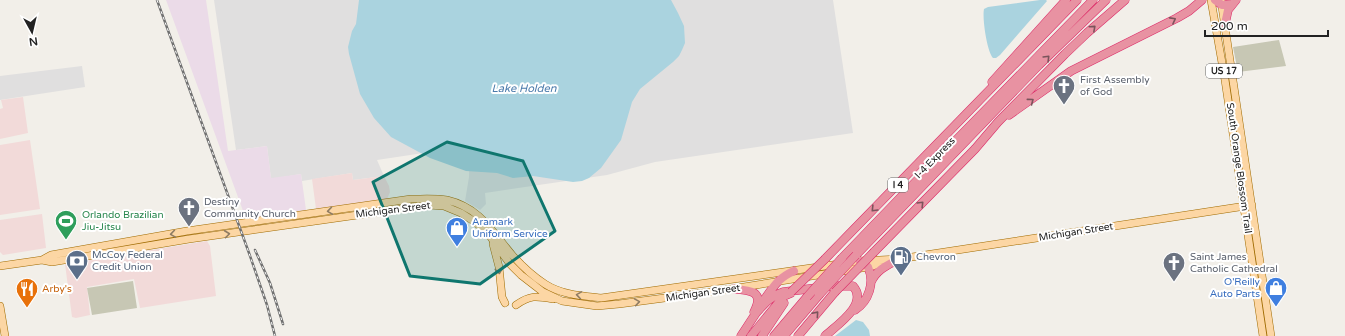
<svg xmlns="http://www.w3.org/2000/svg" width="1345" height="336" font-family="'Varela Round',sans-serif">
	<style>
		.residential { fill: #e0dfdf }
		.commercial { fill: #f2dad9 }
		.industrial { fill: #ebdbe8 }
		.construction { fill: #c7c7b4 }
		.water { fill: #aad3df }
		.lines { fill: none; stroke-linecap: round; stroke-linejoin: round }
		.major-casing { stroke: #a06b00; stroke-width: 8 }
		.highway-casing { stroke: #dc2a67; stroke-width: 9 }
		.major { stroke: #fcd6a4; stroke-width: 7 }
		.highway { stroke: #e892a2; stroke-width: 8 }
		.rail-casing { stroke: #707070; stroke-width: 2.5 }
		.rail { stroke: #fff; stroke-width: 1; stroke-dasharray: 3; stroke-linecap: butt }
		.highway-bridge-casing { stroke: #dc2a67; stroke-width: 9; stroke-linecap: butt }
		.highway-bridge { stroke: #e892a2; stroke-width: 8 }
		.oneway { stroke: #7b545c }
		.oneway2 { stroke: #8f7c63 }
		.marked { fill: #0f766e; fill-opacity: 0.2; stroke: #0f766e; stroke-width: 3; stroke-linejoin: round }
		.labels { text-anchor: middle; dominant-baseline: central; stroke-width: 4; stroke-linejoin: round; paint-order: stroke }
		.shield { fill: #fff; stroke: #646464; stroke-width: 1 }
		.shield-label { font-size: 9px; font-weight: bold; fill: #222 }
		.worship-label { font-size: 10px; fill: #5b616d; stroke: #fff; text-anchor: start }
		.street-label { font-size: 10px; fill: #222; stroke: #fff }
		.leisure-label { font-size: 10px; fill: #27864d; stroke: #fff; text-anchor: start }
		.shop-label { font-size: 10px; fill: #366cbe; stroke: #fff; text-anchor: start }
		.service-label { font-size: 10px; fill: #4e5e75; stroke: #fff; text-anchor: start }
		.food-label { font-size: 10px; fill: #c56008; stroke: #fff; text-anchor: start }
		.water-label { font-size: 11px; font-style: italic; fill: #4a7aab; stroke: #fff }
	</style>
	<rect width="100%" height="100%" fill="#f2efe9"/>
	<path class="residential" d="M214,0H833L853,133L655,162L607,175L485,193L486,204L480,210L465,201L469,177L470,146L377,160L384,176L353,180L352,173L302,181L301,174L271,179L267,146L236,150Z
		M82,66L85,87L0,100V76Z"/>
	<path class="commercial" d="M23,97L28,133L0,139V109L3,108L1,100Z
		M30,140L40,209L0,215V145Z
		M352,173L353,180L384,176L389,186L390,192L387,199L316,209L312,179Z
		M42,214L46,248L3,255L0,252V220Z
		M207,241L210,246L216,296L140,308L134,279L87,287L90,315L76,318L72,317L65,264Z"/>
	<path class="industrial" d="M166,0H206L228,151L267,146L271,178L301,174L306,210L246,219Z"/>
	<path class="construction" d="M1279,40L1286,66L1238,72L1233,47Z
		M133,281L137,308L92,315L87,288Z"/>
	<path class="water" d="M359,0H671L678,13L684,26L685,43L682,50L679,56L673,62L640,89L632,102L621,140L601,168L589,178L582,181L573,182L533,176L513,178L497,173L466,171L430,158L391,137L374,118L360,94L349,54L348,47L352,31L356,24Z
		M1040,0H1046L1047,1L1000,55L996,58H993C987,51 982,18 984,9L988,7Z
		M856,320L863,322L869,330L870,336H835Z"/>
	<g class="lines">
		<g class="major-casing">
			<path id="major" d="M1211,0L1225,80L1263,336
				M1221,0L1271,336
				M493,244L499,267L502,297L505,303
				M42,260L51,255L187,231L411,199C423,199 435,198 447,200C481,208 493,233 513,256C522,266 534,277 545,284C562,295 583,296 601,298L860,261L899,259L1252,205
				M0,266L42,260L52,262L189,239L428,205L444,206L461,213L475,222L487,232L510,264L521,275L543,292L562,301L597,306L619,304L725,290L868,267L883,263
				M516,305C530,295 536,296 553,299
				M0,306L5,336"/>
		</g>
		<g class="highway-casing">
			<path id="highway" d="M1215,0L1222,5L1232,4
				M1225,24L1228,10L1236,0
				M992,82L1066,0
				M1009,115L1071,71L1177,18L1189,11L1202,0
				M874,252L975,149L998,122L1065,54L1087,33L1125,0
				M856,255L1039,65L1106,0
				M842,258L925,172L1093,0
				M825,259L1077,0
				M871,282C877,269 888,265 899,259
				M734,289C750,290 765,291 754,312
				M764,300C774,286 778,278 794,271
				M855,310C869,301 875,282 868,267L860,261
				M756,313C764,304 771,296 783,292L833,286H853C869,304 837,325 825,336
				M741,336L758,310
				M751,336L784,296L791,293
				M762,336L784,303
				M774,336L807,297
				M784,336L819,295
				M798,336L835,292"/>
		</g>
		<use href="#major" class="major"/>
		<use href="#highway" class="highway"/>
		<g class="rail-casing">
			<path id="rail" d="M157,0L249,253L267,305L275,336
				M255,250L270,283L283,324"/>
		</g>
		<use href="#rail" class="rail"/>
		<g class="highway-bridge-casing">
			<path id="highway-bridge" d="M791,292L825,259
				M835,292L874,252
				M819,295L856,255
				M807,297L842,258"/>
		</g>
		<use href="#highway-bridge" class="highway-bridge"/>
	</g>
	<defs><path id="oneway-chevron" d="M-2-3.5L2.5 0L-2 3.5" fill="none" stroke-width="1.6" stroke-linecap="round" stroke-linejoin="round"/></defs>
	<g class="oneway">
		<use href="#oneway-chevron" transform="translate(1173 20) rotate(-28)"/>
		<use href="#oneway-chevron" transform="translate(1093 28) rotate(-42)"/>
		<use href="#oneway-chevron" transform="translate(1047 58) rotate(-45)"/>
		<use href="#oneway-chevron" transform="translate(1031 101) rotate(-37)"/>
		<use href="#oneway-chevron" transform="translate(921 204) rotate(-46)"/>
		<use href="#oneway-chevron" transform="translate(874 209) rotate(134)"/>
		<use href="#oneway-chevron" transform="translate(816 314) rotate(-49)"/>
	</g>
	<g class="oneway2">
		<use href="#oneway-chevron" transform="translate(330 211) rotate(172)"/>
		<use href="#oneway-chevron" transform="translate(173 234) rotate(171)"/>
		<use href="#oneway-chevron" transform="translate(227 234) rotate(-7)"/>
		<use href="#oneway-chevron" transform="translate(499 271) rotate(83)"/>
		<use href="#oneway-chevron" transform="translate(579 295) rotate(-171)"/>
		<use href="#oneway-chevron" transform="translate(637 302) rotate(-9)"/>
	</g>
	<path class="marked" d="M447,142L523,161L555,231L480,284L410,276L373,182Z"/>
	<defs>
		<g id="church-pin" transform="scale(1.15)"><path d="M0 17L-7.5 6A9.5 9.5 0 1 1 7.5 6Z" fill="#6b7280" stroke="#fff"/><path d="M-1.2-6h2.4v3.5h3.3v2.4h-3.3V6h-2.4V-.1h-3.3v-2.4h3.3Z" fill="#fff"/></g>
		<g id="stadium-pin" transform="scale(1.15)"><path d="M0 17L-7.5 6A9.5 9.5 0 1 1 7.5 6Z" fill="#2e9e5b" stroke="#fff"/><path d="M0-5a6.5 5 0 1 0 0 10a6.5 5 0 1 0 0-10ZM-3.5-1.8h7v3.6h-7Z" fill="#fff"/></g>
		<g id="shop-pin" transform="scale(1.15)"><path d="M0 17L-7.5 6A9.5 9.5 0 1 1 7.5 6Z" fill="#3f7fe0" stroke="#fff"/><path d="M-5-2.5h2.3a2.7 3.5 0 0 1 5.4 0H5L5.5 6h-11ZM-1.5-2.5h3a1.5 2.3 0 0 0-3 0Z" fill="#fff"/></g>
		<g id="fuel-pin" transform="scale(1.15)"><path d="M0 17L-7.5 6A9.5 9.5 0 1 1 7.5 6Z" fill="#5c6f8a" stroke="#fff"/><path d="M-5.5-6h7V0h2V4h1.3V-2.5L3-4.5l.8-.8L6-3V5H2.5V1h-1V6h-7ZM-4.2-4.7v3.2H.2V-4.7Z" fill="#fff"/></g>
		<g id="bank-pin" transform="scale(1.15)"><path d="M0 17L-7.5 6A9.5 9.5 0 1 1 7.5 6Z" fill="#5c6f8a" stroke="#fff"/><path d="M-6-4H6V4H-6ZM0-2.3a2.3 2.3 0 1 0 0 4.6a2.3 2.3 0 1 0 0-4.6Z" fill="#fff"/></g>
		<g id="restaurant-pin" transform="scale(1.15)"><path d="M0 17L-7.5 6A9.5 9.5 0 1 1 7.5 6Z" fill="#e8710a" stroke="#fff"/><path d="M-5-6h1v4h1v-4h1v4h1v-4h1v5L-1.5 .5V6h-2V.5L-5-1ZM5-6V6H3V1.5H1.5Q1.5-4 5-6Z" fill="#fff"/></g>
	</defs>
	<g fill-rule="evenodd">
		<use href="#church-pin" x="1064" y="86"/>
		<use href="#church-pin" x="189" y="208"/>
		<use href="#stadium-pin" x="66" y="221"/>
		<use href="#shop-pin" x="457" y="228"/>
		<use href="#fuel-pin" x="901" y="257"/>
		<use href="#bank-pin" x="77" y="261"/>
		<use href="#church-pin" x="1174" y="263"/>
		<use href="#shop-pin" x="1276" y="288"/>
		<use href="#restaurant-pin" x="27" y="289"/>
	</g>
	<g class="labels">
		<g class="shield">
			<rect x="1206" y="64" width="36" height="14" rx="3"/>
			<rect x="888" y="178" width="20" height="14" rx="3"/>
		</g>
		<g class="shield-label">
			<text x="1224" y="71">US 17</text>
			<text x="898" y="185">I 4</text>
		</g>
		<g class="worship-label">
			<text x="1080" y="80">First Assembly<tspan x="1080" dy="12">of God</tspan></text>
			<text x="204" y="202">Destiny<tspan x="204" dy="12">Community Church</tspan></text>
			<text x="1190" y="257">Saint James<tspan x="1190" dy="12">Catholic Cathedral</tspan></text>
		</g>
		<g class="street-label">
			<text transform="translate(935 158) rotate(-46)">I-4 Express</text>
			<text transform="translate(1239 168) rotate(82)">South Orange Blossom Trail</text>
			<text transform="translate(393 210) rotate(-7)">Michigan Street</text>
			<text transform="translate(1076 232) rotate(-9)">Michigan Street</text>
			<text transform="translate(703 293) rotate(-8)">Michigan Street</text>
		</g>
		<g class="leisure-label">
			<text x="82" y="215">Orlando Brazilian<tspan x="82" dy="12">Jiu-Jitsu</tspan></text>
		</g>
		<g class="shop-label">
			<text x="472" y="222">Aramark<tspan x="472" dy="12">Uniform Service</tspan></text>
			<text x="1260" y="282" text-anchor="end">O'Reilly<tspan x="1260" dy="12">Auto Parts</tspan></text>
		</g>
		<g class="service-label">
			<text x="92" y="255">McCoy Federal<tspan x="92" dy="12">Credit Union</tspan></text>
			<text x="916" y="257">Chevron</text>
		</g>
		<g class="food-label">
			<text x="42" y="289">Arby's</text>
		</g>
		<g class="water-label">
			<text x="524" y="88">Lake Holden</text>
		</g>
	</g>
	<g transform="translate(32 32) rotate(172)" stroke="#ffffff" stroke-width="3" paint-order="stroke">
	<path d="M0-3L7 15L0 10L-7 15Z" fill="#222222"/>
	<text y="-6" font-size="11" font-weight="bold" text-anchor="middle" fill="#222222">N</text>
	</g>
	<path d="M1205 30v6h123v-6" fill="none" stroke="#222222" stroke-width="2"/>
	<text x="1211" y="30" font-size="12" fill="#222222" stroke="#ffffff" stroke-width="3" paint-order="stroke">200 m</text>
</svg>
